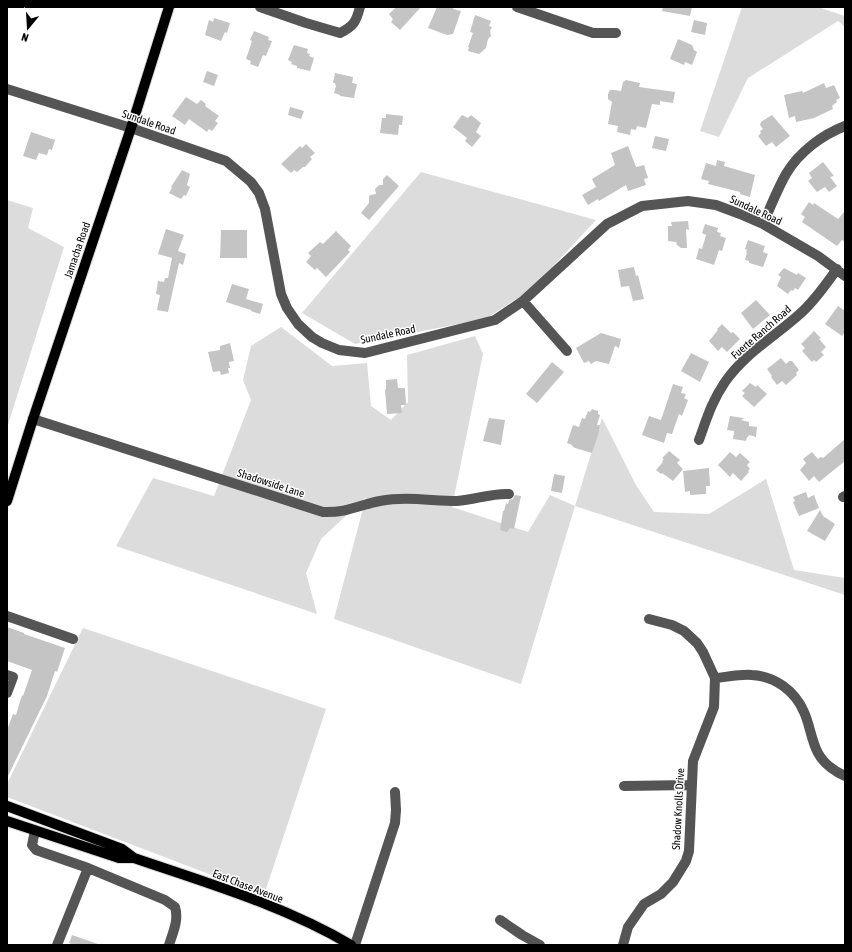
<svg xmlns="http://www.w3.org/2000/svg" width="852" height="952" font-family="'Asap Condensed',sans-serif">
	<style>
		.green { fill: #dcdcdc }
		.building { fill: #c4c4c4 }
		.lines { fill: none; stroke-linecap: round; stroke-linejoin: round }
		.major-casing { stroke: #dbdbdb; stroke-width: 12 }
		.minor { stroke: #555; stroke-width: 10 }
		.major { stroke: #000; stroke-width: 10 }
		.labels { text-anchor: middle; dominant-baseline: central; stroke-width: 3; stroke-linejoin: round; paint-order: stroke }
		.street-label { font-size: 11px; fill: #000; stroke: #fff }
	</style>
	<rect width="100%" height="100%" fill="#fff"/>
	<path class="green" d="M742,7H818L845,16V27L838,21L748,78L719,137L700,131Z
		M421,172L596,220L532,289L485,319L355,344L302,313Z
		M7,200L33,208L28,228L64,247L7,428Z
		M281,327L332,366L367,363L371,406L391,420L408,402L407,355L475,336L483,354L452,507L528,532L550,495L575,506L602,418L636,485L654,512L709,514L766,479L794,570L845,578V595L575,506L521,684L334,619L366,497L321,539L306,573L317,614L116,546L153,478L214,496L251,400L243,380L251,346Z
		M83,628L326,709L264,895L7,797V784Z"/>
	<path class="building" d="M396,7H421L400,30L391,22L393,19L389,14Z
		M437,7H454L453,9L461,11L453,34L447,35L428,28Z
		M663,7H692L690,16L662,11Z
		M475,15L491,21L489,26L492,27L490,31L491,36L488,39L486,48L479,54L468,51L469,47H468L473,33L470,32Z
		M214,18L230,23L227,33L225,32L221,41L205,35L209,20L213,22Z
		M694,20L707,23L705,35L691,32Z
		M254,31L269,37L268,40L272,41L266,56L263,55L258,67L250,64L251,61L246,59L252,41L250,40Z
		M678,39L692,45L694,50L697,52L692,65L685,62L684,65L670,59Z
		M294,45L308,49L307,53L310,54L309,56L314,58L310,71L297,68V66L291,64L292,62L288,60Z
		M207,71L218,75L214,86L203,82Z
		M335,73L353,77L352,83L357,84L354,98L340,96V95L334,93L336,86L335,83H333Z
		M626,80L640,83L639,87L675,92L673,103L660,101V105L652,104L646,128L637,126L636,130L631,129L630,135L617,132L618,126L608,124L612,102L608,99V94L610,90H614L621,91L623,82Z
		M824,83L826,88L834,85L840,98L836,100L837,102L832,106L833,109L814,118L796,122L795,116L789,118L784,95L802,91L803,93Z
		M186,97L197,104L201,100L206,104L205,106L219,116L215,121L218,123L212,131L209,129L207,132L189,119L185,125L172,116Z
		M290,107L304,111L301,119L288,115Z
		M386,114L403,116L402,125H399L398,135L380,133L382,118H386Z
		M462,115L468,118L471,115L481,123L476,132L481,136L472,147L465,141L467,138L453,127Z
		M772,115L790,136L776,147L772,142L766,146L758,136L761,133L760,131L763,129L760,125L761,122Z
		M31,132L55,140L52,150L49,149L47,155L39,153L36,160L23,156Z
		M655,136L669,139L666,151L652,148Z
		M306,144L315,153L310,157L312,159L305,167H303L297,172L294,170L291,173L281,164L300,146L302,148Z
		M628,146L636,167L644,165L648,178L644,179L646,185L628,191L626,185L599,201L598,199L588,205L582,195L596,187L592,179L615,165L611,153Z
		M717,160L725,162L724,166L755,175L750,197L740,194V192L708,184L709,181L701,179L706,163L716,166Z
		M823,162L834,176L830,177L837,186L829,192L825,187L817,192L808,181L812,178L809,173Z
		M182,170L190,174L187,185L190,187L186,196L184,195L181,199L169,193L172,188L171,187Z
		M387,175L399,186L369,220L361,213L369,203V197L370,195L376,194L375,189L379,185H383V179Z
		M809,202L813,205L814,203L838,219L845,211V242L842,240L837,246L802,222L805,217L801,214Z
		M688,221L689,230L686,229L687,248H681L677,245L676,242L668,241V226H672L671,222Z
		M705,224L718,228L717,232L721,233L720,236L726,238L722,251L719,250L714,265L696,259L699,248L702,249L706,235L702,233Z
		M166,229L184,235L178,251L186,254L183,265L179,263L168,312L157,310L160,295L156,294L158,281L164,282L165,278H168L172,258L158,254Z
		M221,230H247V258H220Z
		M336,231L351,246L348,250L350,252L326,277L317,268L315,270L306,262L311,256L308,253L320,242L323,244Z
		M748,240L765,246L763,252L768,254L763,267L749,263V261L745,260L747,252H746L747,250L745,249Z
		M634,267L636,276L638,275L644,299L633,301L629,286L621,287L618,270Z
		M784,268L797,275L798,273L806,278L798,290L795,288L793,291L791,290L788,294L777,286L781,277L778,275Z
		M232,284L249,289L246,299L263,304L260,314L251,311V310L226,302Z
		M756,300L770,315L753,329L741,313Z
		M838,306L845,311V332L842,336L825,324Z
		M722,324L731,333L733,332L740,339L727,352L722,347L718,351L709,341L718,330L717,329Z
		M814,331L821,338L819,339L826,347L821,352L824,355L816,362L814,360L812,362L802,351L805,348L801,344Z
		M601,333L621,339L619,348L615,346L609,364L596,361L591,364L589,361L584,363L576,348Z
		M230,343L234,361L229,362L230,368H228L229,373L221,375L220,371L213,372L208,352L220,350V346Z
		M691,353L709,362L700,382L681,371Z
		M781,358L786,364L789,361H792L799,370L796,373L797,375L786,385L782,381L777,385L771,377L772,376L767,369Z
		M552,362L564,372L537,403L526,394Z
		M397,379L398,388H405L406,405H401L402,413L387,414L385,390L386,389V380Z
		M750,383L756,387L757,385L767,394L754,407L742,396L745,393L742,391Z
		M673,384L683,387L681,393L686,394L684,398L688,400L682,416L679,414L672,434L667,433L664,443L642,435L649,416L661,420Z
		M592,409L598,411V414L600,415L597,425H600L598,435L592,453L575,448L572,446V445L567,443L573,425L579,427L582,418L585,419L588,411L590,412Z
		M730,416L744,418L741,420L749,422V426L757,427L756,437L749,435L748,437H747L746,441L733,439L734,431L727,430Z
		M489,418L505,420L501,445L483,441Z
		M845,439V461L819,482L814,476L809,481L800,470L806,463L803,459L812,452L818,459L821,457L823,458Z
		M669,451L680,460L677,463L683,469L673,481L662,473L661,474L656,470L663,462L662,461L664,459L662,458Z
		M730,452L736,457L740,453L750,462L747,465L750,469L748,471L749,472L741,481L733,473L730,477L718,465Z
		M709,468L710,486H706V494L690,495V491L685,492L683,471Z
		M554,474L565,476L562,493L551,491Z
		M806,492L808,498L814,495L819,508L799,516L793,502L795,501L793,497Z
		M515,495L521,496L514,529L510,528L507,532L500,530L503,511H504L506,503L508,504L509,500L513,499Z
		M820,510L823,516L835,524L825,541L807,531Z
		M7,627L24,633V634L65,648L57,672L55,671L47,696L7,778V730L13,714L16,715L22,695L23,696L32,670L7,661Z
		M72,935L98,944L97,945H74L69,943Z"/>
	<g class="lines">
		<g class="major-casing">
			<path id="major" d="M7,501L33,419L131,128L169,7
				M7,806L122,849L134,858C207,883 283,905 351,945
				M7,821L119,858H134"/>
		</g>
		<path class="minor" d="M260,7L306,23L340,33C354,26 356,22 360,7
			M517,7L593,33H616
			M7,89L131,128L226,161L251,182L259,193L265,209L281,294L287,308L298,324L312,337L322,343L339,350L365,353L495,320L523,301L607,224L642,206L688,201L716,205L740,214L763,224L818,256L845,276
			M763,224C770,208 777,190 786,174C799,152 822,135 845,126
			M523,301L567,351
			M33,419L323,512C347,513 359,505 380,501C406,496 432,501 457,501C475,500 491,493 509,494
			M699,440C707,418 712,401 725,382C746,352 776,336 802,312C816,299 826,284 837,269
			M843,497L845,496
			M7,616L73,639
			M7,675L13,677L7,693
			M715,678C727,677 740,674 752,675C775,676 795,691 804,712C810,725 811,740 818,753C824,764 834,771 845,776
			M624,786L691,785
			M35,831L32,845L36,850L88,868L57,945
			M88,868L165,900L175,907C179,920 173,932 169,945
			M500,920L522,935L540,945
			M355,945L395,823L396,810L395,792
			M623,945L628,927L644,904L661,894L673,882L686,861L689,851L693,761L714,707L715,678L703,652L697,643L684,631L672,625L649,619"/>
		<use href="#major" class="major"/>
	</g>
	<g class="labels">
		<g class="street-label">
			<text transform="translate(149 122) rotate(19)">Sundale Road</text>
			<text transform="translate(756 210) rotate(25)">Sundale Road</text>
			<text transform="translate(77 250) rotate(-71)">Jamacha Road</text>
			<text transform="translate(761 332) rotate(-41)">Fuerte Ranch Road</text>
			<text transform="translate(388 334) rotate(-12)">Sundale Road</text>
			<text transform="translate(271 483) rotate(18)">Shadowside Lane</text>
			<text transform="translate(678 809) rotate(-87)">Shadow Knolls Drive</text>
			<text transform="translate(248 886) rotate(21)">East Chase Avenue</text>
		</g>
	</g>
	<rect width="852" height="952" fill="none" stroke="#000000" stroke-width="16"/>
	<g transform="translate(28 28) rotate(198)" stroke="#ffffff" stroke-width="3" paint-order="stroke">
	<path d="M0-3L7 15L0 10L-7 15Z" fill="#000000"/>
	<text y="-6" font-size="11" font-weight="bold" text-anchor="middle" fill="#000000">N</text>
	</g>
</svg>
